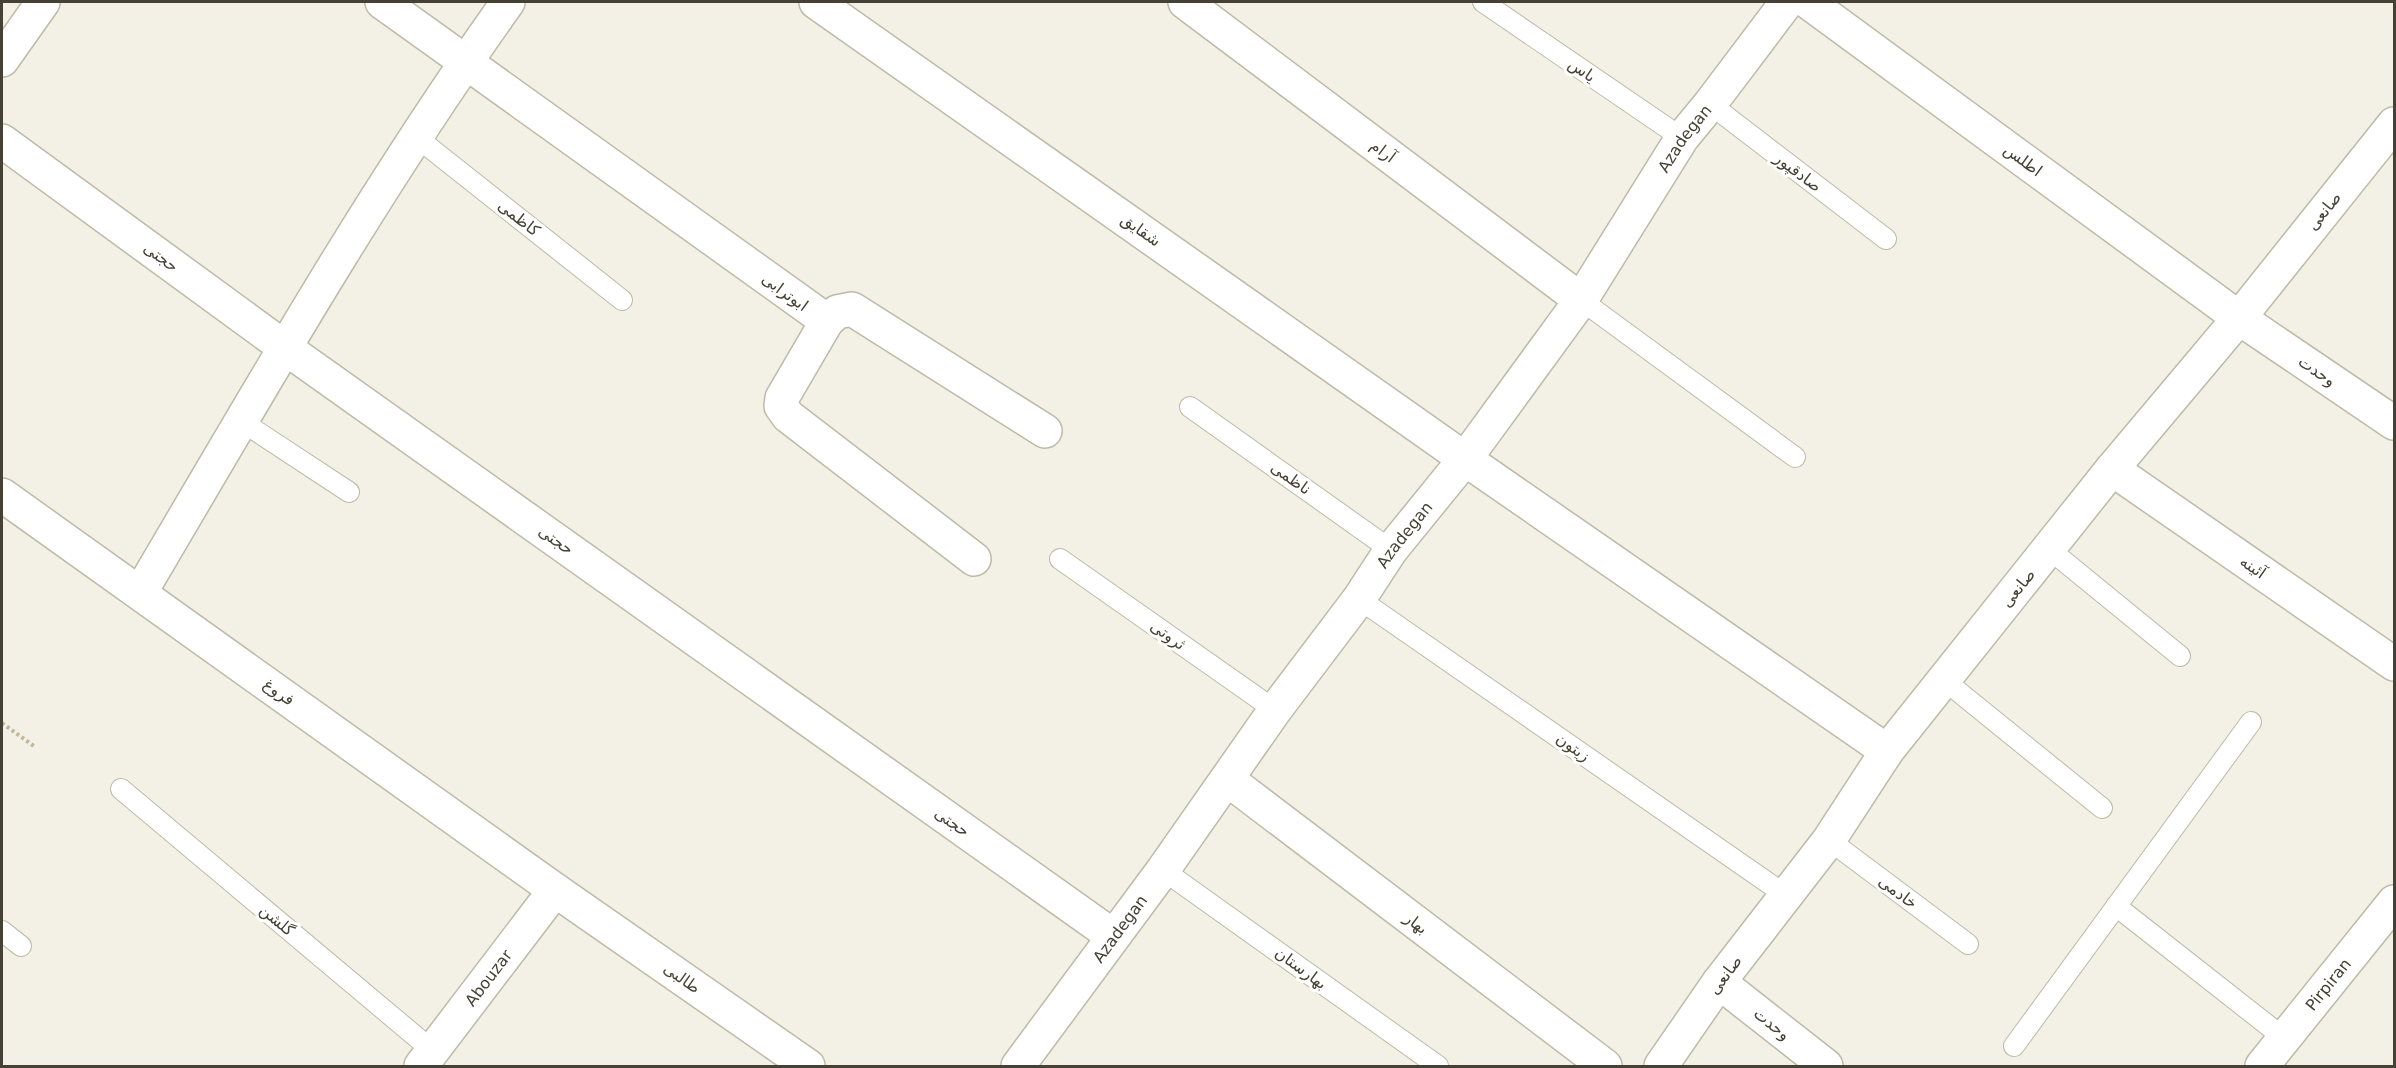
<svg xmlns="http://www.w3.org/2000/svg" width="2396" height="1068" font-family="'DejaVu Sans',Cairo,sans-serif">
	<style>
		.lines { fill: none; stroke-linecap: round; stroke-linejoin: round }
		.service-casing { stroke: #bebaa7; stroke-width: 22 }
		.minor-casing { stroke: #bebaa7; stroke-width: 36 }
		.tertiary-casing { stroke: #bebaa7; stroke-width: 36 }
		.path { stroke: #c0b898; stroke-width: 4; stroke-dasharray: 3 3; stroke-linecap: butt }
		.service { stroke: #fff; stroke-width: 20 }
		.minor { stroke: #fff; stroke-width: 33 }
		.tertiary { stroke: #fff; stroke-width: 33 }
		.labels { text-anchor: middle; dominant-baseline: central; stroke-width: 6; stroke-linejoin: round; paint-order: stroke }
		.street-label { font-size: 16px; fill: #454134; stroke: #fff }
	</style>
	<rect width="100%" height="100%" fill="#f3f0e5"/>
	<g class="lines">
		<g class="service-casing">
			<path id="service" d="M1483,2L1682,138
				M1710,104L1886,239
				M415,136L622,300
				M1581,300L1795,457
				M1190,407L1391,550
				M241,421L349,492
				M2049,549L2180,656
				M1060,559L1275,710
				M1359,599L1787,896
				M1944,680L2102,808
				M121,789L433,1051
				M1829,840L1968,944
				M1163,870L1438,1066
				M2116,906L2284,1038
				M2,931L21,946
				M2014,1046L2251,722"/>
		</g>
		<g class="minor-casing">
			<g id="minor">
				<path d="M382,2L827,321L782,398L781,406L788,416L974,559"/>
				<path d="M816,2L1465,459L1887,751"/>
				<path d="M1185,2L1581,300"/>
				<path d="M1808,2L2239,318L2394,423"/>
				<path d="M2,60L43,2"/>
				<path d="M2,141L284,347L1113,936"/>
				<path d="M827,321L837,312L852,309L1045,431"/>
				<path d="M2112,469L2394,664"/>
				<path d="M2,495L555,890L808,1066"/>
				<path d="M140,593C258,393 373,191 508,2"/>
				<path d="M1227,779L1605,1066"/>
				<path d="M1719,982L1826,1066"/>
				<path id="s1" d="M421,1066L555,890"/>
				<path d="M1661,1066L1719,982L1829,840L1887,751L2112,469L2239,318L2394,124"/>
				<path id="s2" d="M2262,1066L2394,902"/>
			</g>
		</g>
		<g class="tertiary-casing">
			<g id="tertiary">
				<path id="s3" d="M1018,1066L1163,870L1275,710L1359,599L1391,550L1465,459L1581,300L1682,138L1710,104L1787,2"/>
			</g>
		</g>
		<path class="path" d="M2,723L34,746"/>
		<use href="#service" class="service"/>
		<use href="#minor" class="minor"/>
		<use href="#tertiary" class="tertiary"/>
	</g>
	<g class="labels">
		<g class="street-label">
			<text transform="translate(1582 70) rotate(34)">یاس</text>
			<text stroke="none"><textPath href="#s3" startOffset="1143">Azadegan</textPath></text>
			<text transform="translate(1383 151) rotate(37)">آرام</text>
			<text transform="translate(2023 160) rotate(36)">اطلس</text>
			<text transform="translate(1798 172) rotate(37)">صادقپور</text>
			<text transform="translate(2324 211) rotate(-51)">صانعی</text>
			<text transform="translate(519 218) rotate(38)">کاظمی</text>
			<text transform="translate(1141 230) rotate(35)">شقایق</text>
			<text transform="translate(161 257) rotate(36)">حجتی</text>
			<text transform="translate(785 292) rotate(36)">ابوترابی</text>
			<text transform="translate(2317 371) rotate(34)">وحدت</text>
			<text transform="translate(1291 478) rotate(35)">ناظمی</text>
			<text stroke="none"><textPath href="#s3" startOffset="657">Azadegan</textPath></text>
			<text transform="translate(556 540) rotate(35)">حجتی</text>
			<text transform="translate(2253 567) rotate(35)">آئینه</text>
			<text transform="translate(2018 588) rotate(-51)">صانعی</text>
			<text transform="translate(1168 635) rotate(35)">ثروتی</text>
			<text transform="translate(279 692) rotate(36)">فروغ</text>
			<text transform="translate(1573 747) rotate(35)">زیتون</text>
			<text transform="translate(952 822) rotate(35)">حجتی</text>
			<text transform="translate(1898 892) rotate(37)">خادمی</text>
			<text transform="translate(277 920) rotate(40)">گلشن</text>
			<text transform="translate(1416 923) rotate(37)">بهار</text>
			<text stroke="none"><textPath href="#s3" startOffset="171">Azadegan</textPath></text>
			<text transform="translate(1301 968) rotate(36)">بهارستان</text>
			<text transform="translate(1725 975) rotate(-53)">صانعی</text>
			<text stroke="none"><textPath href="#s1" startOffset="111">Abouzar</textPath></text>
			<text transform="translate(682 978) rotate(35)">طالبی</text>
			<text stroke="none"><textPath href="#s2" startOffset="105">Pirpiran</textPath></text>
			<text transform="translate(1772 1024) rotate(39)">وحدت</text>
		</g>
	</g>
	<rect width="2396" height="1068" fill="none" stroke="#454134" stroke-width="6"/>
</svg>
